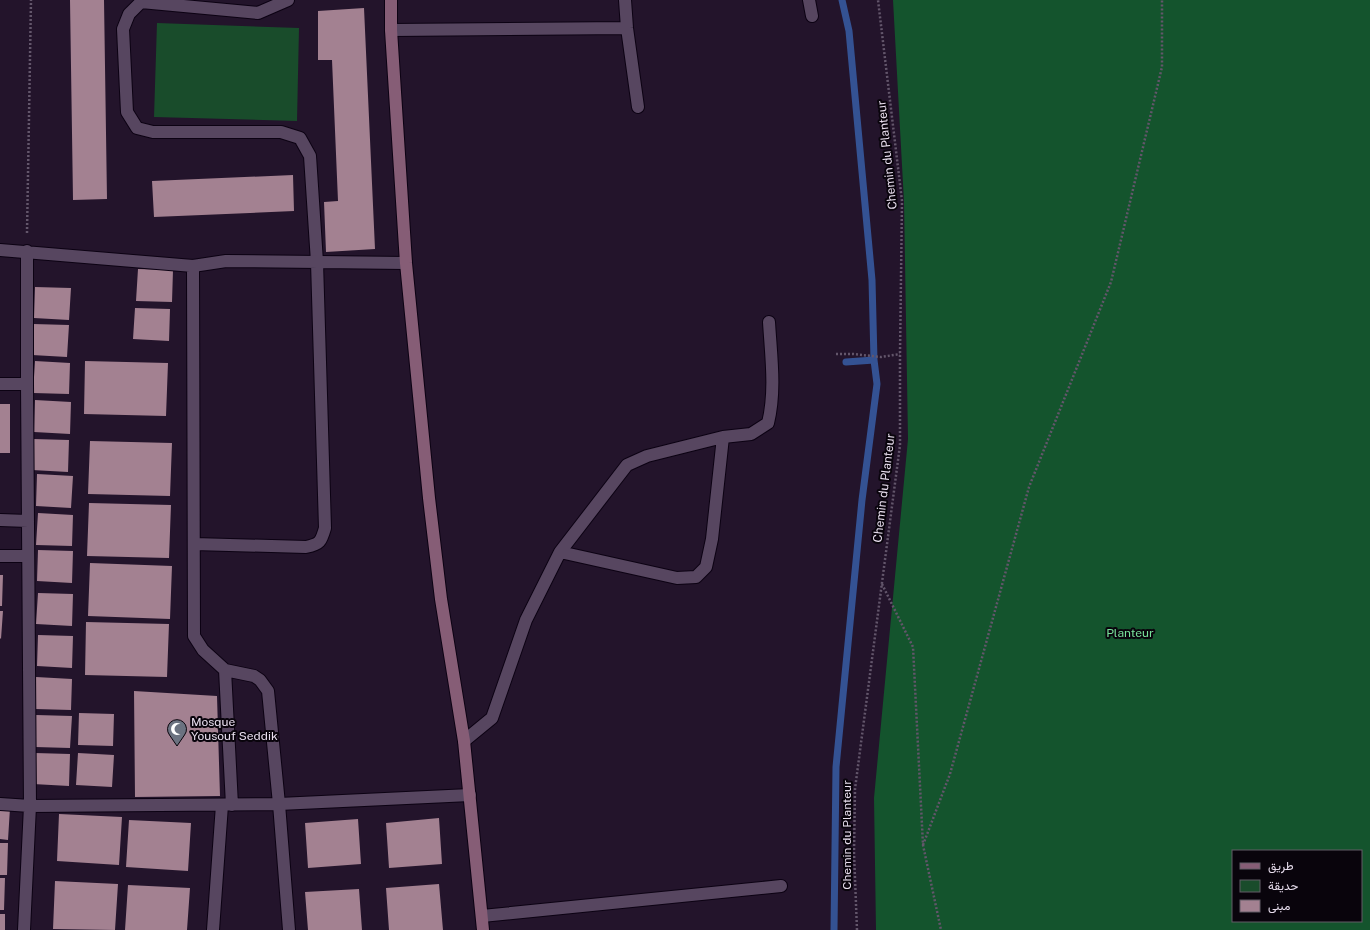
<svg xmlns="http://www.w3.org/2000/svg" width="1370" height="930" font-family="'Public Sans',Vazirmatn,sans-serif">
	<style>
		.green { fill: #194c2b }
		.forest { fill: #14542d; fill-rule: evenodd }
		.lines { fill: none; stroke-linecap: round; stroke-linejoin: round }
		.stream { stroke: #345293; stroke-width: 7 }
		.building { fill: #a38191 }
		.lane-casing { stroke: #0c0213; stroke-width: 14 }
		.street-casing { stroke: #0c0213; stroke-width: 14 }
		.secondary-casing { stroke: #0c0213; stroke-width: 14 }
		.path { stroke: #63566b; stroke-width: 2.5; stroke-dasharray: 2 2; stroke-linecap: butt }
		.lane { stroke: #574660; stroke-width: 12 }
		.street { stroke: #574660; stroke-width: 12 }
		.secondary { stroke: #865d76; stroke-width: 12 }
		.labels { text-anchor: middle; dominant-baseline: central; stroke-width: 4; stroke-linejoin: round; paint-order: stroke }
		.street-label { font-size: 12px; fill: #e9dfef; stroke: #09040c }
		.park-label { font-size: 12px; fill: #78e29a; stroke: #09040c }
		.poi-label { font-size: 12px; fill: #e9dfef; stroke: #09040c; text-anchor: start }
	</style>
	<rect width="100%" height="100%" fill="#23142b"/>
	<path class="green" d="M157,23L299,28L297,121L154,117Z"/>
	<path class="forest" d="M893,0H1370V930H876L874,798L908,439L904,202ZM1233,851H1361V921H1233Z"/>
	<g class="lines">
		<path class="stream" d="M846,362L874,360
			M834,930L836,767L862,500L877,384L874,360L872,280L849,31L842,0"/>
	</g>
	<path class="building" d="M70,0H104L107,199L73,200Z
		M364,8L375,249L326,252L324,202L338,201L332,60H318V11Z
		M293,175L294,211L154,217L152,181Z
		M138,269L173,270L172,302L136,301Z
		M35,287L71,288L69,320L34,318Z
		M135,308L170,309L169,341L133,339Z
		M33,324L69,325L67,357L32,355Z
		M35,361L70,363L69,394L33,393Z
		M85,361L168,363L166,416L84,414Z
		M35,400L71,402L70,434L34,432Z
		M0,404H10V453H0Z
		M33,439L69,440L68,472L32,470Z
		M90,441L172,443L170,496L88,494Z
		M37,474L73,476L71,508L36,506Z
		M89,503L171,505L169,558L87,556Z
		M38,513L73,515L72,546L36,545Z
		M38,550L73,551L72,583L37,581Z
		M90,563L172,566L170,619L88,616Z
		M0,575H3L2,606H0Z
		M38,593L73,594L72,626L36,624Z
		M0,611H3L1,639L0,638Z
		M86,622L169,624L167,677L85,675Z
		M38,635L73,636L72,668L37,666Z
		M36,677L72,679L71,710L35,709Z
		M134,691L217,696L220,796L135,797Z
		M79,713L114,714L113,746L78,745Z
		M36,715L72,716L70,748L35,747Z
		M35,753L70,754L69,786L33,784Z
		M78,753L114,755L112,787L76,785Z
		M0,808H10L8,840L0,839Z
		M59,814L122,817L119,865L57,861Z
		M439,818L442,864L389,868L386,823Z
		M358,819L361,864L308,868L305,823Z
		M129,820L191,823L188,871L126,867Z
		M0,843H8L7,875H0Z
		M0,878H5L4,910H0Z
		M55,881L118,884L115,930L53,929Z
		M439,884L443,930H389L386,888Z
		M128,885L190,888L187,930H125Z
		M359,889L362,930H308L305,892Z
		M0,914H5V930H0Z"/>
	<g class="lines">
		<g class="lane-casing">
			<path id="lane" d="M288,0L258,13L141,2L129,14L123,29L127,112L137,128L153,132H281L300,138L310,156L317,262
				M723,437L751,434L768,423C776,390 771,356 769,322
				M464,741L492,718L526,620L560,552L677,578L696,577L706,567L712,539L723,437L647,456L627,465L560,552"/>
		</g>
		<g class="street-casing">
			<path id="street" d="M625,0L627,28L638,107
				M809,0L812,16
				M391,30L627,28
				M0,250L193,266L226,261L406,263
				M193,266L194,636L203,650L225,670
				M0,384H27
				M0,520L28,521
				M194,544L306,547C320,544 321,542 325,528L317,262
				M0,556H28
				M0,804L30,806L279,804L470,795
				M232,805L225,670L254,676L260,680L268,691L279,804L289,930
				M482,916L781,886
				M24,930L30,806L27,384V251
				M213,930L222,805"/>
		</g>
		<g class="secondary-casing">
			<path id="secondary" d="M391,0V30L406,263L429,498L441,599L464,741L483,930"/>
		</g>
		<path class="path" d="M27,233L31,0
			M836,354H853L881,357L900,354
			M882,584L913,647L923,845L941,930
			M923,845L950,774L1029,487L1111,282L1162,67V0
			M857,930L854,853L855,789L900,445V354L902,201L878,0"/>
		<use href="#lane" class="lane"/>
		<use href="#street" class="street"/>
		<use href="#secondary" class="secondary"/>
	</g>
	<defs>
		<g id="mosque-pin" transform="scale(1)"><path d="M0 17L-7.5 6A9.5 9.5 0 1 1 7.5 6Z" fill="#6b7280" stroke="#09040c"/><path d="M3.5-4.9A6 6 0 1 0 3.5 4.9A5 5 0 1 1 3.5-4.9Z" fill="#fff"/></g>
	</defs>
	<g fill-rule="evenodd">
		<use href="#mosque-pin" x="177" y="729"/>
	</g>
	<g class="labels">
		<g class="street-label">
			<text transform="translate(887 155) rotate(-96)">Chemin du Planteur</text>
			<text transform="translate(884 488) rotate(-83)">Chemin du Planteur</text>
			<text transform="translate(847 835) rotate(-90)">Chemin du Planteur</text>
		</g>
		<g class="park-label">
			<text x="1130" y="633">Planteur</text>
		</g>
		<g class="poi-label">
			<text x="191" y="722">Mosque<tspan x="191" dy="14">Yousouf Seddik</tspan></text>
		</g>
	</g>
	<rect x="1232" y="850" width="130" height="72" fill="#09040c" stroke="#635c67"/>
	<rect x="1240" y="863" width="20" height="6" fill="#865d76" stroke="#635c67"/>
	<text x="1268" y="870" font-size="12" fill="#e9dfef">طريق</text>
	<rect x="1240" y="880" width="20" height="12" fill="#194c2b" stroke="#635c67"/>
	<text x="1268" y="890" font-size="12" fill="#e9dfef">حديقة</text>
	<rect x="1240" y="900" width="20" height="12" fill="#a38191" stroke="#635c67"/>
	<text x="1268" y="910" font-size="12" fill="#e9dfef">مبنى</text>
</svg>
